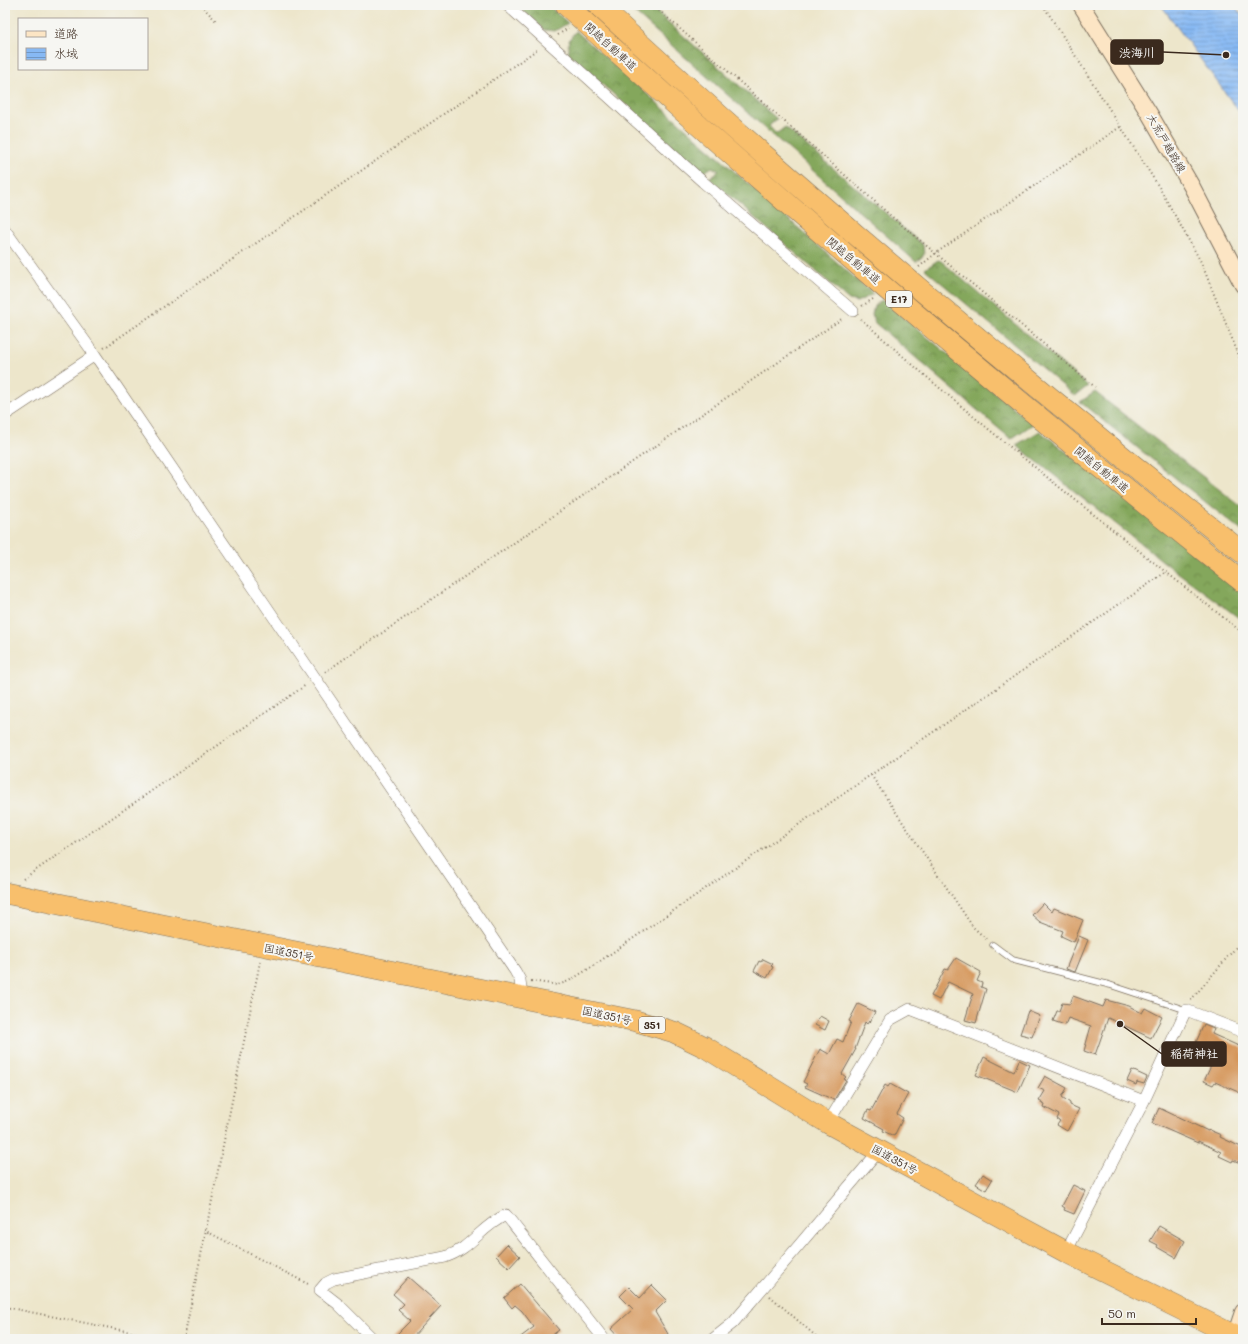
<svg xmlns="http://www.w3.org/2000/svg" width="1248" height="1344" font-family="Mali,'Klee One',sans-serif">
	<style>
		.forest { fill: url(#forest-crowns); stroke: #60683d }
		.water { fill: url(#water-rules); stroke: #617289 }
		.building { fill: #d5965a }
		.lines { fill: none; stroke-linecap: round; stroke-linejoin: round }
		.lane-casing { stroke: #796c5b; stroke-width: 7 }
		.street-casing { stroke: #796c5b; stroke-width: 12 }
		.secondary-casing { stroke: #796c5b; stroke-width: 18 }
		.highway-casing { stroke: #796c5b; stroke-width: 22 }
		.path { stroke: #796c5b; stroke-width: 2; stroke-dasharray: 1 3; stroke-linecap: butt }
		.lane { stroke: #fff; stroke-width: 5.5 }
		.street { stroke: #fff; stroke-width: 11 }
		.secondary { stroke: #fce5c4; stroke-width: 16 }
		.highway { stroke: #f8bf6c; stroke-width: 21 }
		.labels { text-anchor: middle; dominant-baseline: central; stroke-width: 4; stroke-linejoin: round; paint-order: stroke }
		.shield { fill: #f6f6f2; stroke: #73675e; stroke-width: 1 }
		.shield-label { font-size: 10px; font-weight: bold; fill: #3b2a1e }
		.street-label { font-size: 11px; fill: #3b2a1e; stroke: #f6f6f2 }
		.leader { fill: none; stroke: #3b2a1e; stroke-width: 1.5 }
		.callout-dot { fill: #3b2a1e; stroke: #f6f6f2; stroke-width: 1.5 }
		.callout { fill: #3b2a1e; stroke: #3b2a1e; stroke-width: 1.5 }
		.callout-label { font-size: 12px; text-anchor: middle; font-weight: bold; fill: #fff }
	</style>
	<defs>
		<pattern id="forest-crowns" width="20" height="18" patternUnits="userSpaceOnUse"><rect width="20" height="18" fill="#84a75c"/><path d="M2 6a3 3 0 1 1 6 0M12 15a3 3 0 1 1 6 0" fill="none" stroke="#6d884b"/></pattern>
		<pattern id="water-rules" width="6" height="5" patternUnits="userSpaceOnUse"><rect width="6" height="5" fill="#87b9f4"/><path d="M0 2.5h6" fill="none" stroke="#7097c5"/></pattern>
	</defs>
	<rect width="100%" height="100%" fill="#f6f6f2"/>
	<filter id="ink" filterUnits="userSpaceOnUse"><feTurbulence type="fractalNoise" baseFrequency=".025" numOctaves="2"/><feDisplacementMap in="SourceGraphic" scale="8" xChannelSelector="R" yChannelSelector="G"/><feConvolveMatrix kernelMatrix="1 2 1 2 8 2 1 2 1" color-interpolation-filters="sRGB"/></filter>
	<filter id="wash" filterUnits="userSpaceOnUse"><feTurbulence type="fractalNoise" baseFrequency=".012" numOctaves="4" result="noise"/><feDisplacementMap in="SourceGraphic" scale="16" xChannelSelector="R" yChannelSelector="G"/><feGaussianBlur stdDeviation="0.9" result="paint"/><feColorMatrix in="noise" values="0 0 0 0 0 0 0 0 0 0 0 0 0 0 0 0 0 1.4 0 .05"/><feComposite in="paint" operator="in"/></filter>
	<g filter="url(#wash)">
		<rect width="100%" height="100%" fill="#ede6cb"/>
		<path class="forest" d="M517,5H548L568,23L555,31L544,30Z
			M626,5H649L777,119L769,126L776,134L785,127L923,245L924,255L916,262Z
			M576,31L873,294L857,302L849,300L709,178L719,171L712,167L703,173L570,56C566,44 568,40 576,31Z
			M938,260L941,261L1088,386L1075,396L925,269Z
			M882,300L1033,424L1011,439L875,323L872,315L874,306Z
			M1095,392L1243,508V532L1080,402Z
			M1040,431L1243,592V621L1169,566L1016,445Z"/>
		<path class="water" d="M1161,5H1234L1243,17V117Z"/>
		<g id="blocks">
			<path class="building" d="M1043,903L1052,912L1054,908L1083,920L1074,942L1061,936L1063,931L1040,922L1032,915Z
				M1079,936L1088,940L1075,972L1066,969Z
				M956,958L981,972L977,981L982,983L981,987L986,989L976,1023L965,1020L973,994L948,982L939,1000L931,996L945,969L948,970Z
				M763,959L773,964L771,966L773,967L767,978L754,971L759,961L761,962Z
				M1073,996L1103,1007L1106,1000L1129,1006L1142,1013L1145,1008L1162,1017L1151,1038L1108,1018L1095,1055L1084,1051L1091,1026L1068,1018L1065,1025L1053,1021L1057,1011H1059L1062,1003L1070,1004Z
				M858,1004L875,1012L870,1022L869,1021L867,1024L865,1022L855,1049H856L842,1074L846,1077L844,1079L846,1080L834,1100L805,1087L807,1084L803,1082L820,1049L829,1054L837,1039L843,1042L851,1022L849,1021Z
				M1028,1011L1040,1016L1032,1037L1020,1034Z
				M820,1016L829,1021L825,1030L815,1025Z
				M1204,1024L1214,1028L1212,1034L1243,1048V1094L1215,1082L1213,1085L1204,1081L1211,1066L1186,1055L1190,1045L1194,1047Z
				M984,1057L1014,1072L1019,1060L1030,1065L1018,1092L976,1075Z
				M1132,1070L1147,1077L1144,1084L1137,1082L1136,1085L1127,1081Z
				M1045,1076L1067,1088L1062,1097L1070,1103V1105L1079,1109L1067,1131L1057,1125L1060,1121L1057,1119L1059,1115L1044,1107L1045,1104L1039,1101L1045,1091L1038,1088Z
				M890,1084L908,1094L897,1114L903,1118L894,1136L883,1131L884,1129L864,1118L868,1110L871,1111L885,1085L888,1087Z
				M1159,1108L1208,1131L1209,1130L1221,1135L1220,1137L1243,1148V1164L1233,1160L1232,1162L1219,1156L1221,1152L1198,1141V1143L1152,1123Z
				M983,1174L992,1180L986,1190L976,1184Z
				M1073,1185L1085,1191L1074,1214L1064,1210L1065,1208L1062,1206Z
				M1159,1226L1185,1241L1176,1258L1157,1247L1158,1245L1150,1241Z
				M507,1244L520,1256L509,1268L496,1256Z
				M408,1277L441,1306L411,1339H392L410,1321L398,1310L404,1304L393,1294Z
				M520,1284L559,1330L547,1339H518L534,1327L522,1311L515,1305L512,1308L504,1298Z
				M652,1285L667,1300L655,1312L668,1334L660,1339H620L611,1329L633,1309L620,1296L629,1287L640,1298Z"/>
		</g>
	</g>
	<g filter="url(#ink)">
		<use href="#blocks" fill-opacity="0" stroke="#796c5b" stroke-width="1"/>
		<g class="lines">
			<g class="lane-casing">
				<path id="lane" d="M993,945L1013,960L1110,985L1186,1010"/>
			</g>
			<g class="street-casing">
				<path id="street" d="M507,5L703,182L853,311
					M5,230L95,355L515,971L520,980L522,997
					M5,415L95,355
					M828,1123L890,1020L910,1009L1144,1101
					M1066,1252L1144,1101L1186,1010L1243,1032
					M373,1339L338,1304L320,1290L326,1283L334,1279L445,1257C471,1249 481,1226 506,1215L604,1339
					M713,1339L733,1323L879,1151"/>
			</g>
			<g class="secondary-casing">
				<path id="secondary" d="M1081,5L1149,113L1192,187L1243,285
					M1243,1312L1235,1336L1243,1338"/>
			</g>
			<g class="highway-casing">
				<path id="highway" d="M566,5C784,206 1010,398 1243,582
					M598,5C805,197 1022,378 1243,553
					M5,893L636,1021L674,1032L705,1047L828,1123L1066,1252L1235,1336L1234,1339"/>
			</g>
			<path class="path" d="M201,5L217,22
				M653,5L891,216L1095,387
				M1043,5L1159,187L1201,262L1243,366
				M558,35L568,28
				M919,267L936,253L1120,127
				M862,306L873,299
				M861,319C983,429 1114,531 1243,633
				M104,348L538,49
				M325,672L843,318
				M871,775L973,927L986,939
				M23,879L306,685
				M531,981L558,985L569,981L590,968L1166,572
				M1191,1000L1243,939
				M204,1230L310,1285
				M770,1296L819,1339
				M5,1307L166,1339
				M184,1339L260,962"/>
			<use href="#lane" class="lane"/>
			<use href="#street" class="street"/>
			<use href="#secondary" class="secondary"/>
			<use href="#highway" class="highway"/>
		</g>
	</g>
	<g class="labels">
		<g class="shield">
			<rect x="886" y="291" width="26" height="16" rx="3"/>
			<rect x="639" y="1017" width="26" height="16" rx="3"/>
		</g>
		<g class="shield-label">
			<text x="899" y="299">E17</text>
			<text x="652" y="1025">351</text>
		</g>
		<g class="street-label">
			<text transform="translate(611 46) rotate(42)">関越自動車道</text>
			<text transform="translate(1167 143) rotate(60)">大荒戸越路線</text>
			<text transform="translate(854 260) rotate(40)">関越自動車道</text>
			<text transform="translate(1102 469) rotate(39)">関越自動車道</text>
			<text transform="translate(289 952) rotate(11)">国道351号</text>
			<text transform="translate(607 1015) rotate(12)">国道351号</text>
			<text transform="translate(895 1159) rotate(28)">国道351号</text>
		</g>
	</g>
	<path class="leader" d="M1226 55L1163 52M1120 1024L1162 1054"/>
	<g class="callout-dot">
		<circle cx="1226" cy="55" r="4"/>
		<circle cx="1120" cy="1024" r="4"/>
	</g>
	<g class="callout">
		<rect x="1111" y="40" width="52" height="24" rx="4"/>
		<rect x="1162" y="1042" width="64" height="24" rx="4"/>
	</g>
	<g class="callout-label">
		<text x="1137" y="57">渋海川</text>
		<text x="1194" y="1058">稲荷神社</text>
	</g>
	<rect width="1248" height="1344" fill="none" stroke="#f6f6f2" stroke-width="20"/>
	<rect x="18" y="18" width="130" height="52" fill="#f6f6f2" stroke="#aba49d"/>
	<rect x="26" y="31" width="20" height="6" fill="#fce5c4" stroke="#aba49d"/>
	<text x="54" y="38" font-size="12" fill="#3b2a1e">道路</text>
	<rect x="26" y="48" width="20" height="12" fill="url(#water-rules)" stroke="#aba49d"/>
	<text x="54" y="58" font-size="12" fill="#3b2a1e">水域</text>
	<path d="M1102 1318v6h94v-6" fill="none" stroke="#3b2a1e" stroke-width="2"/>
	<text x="1108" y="1318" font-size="12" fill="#3b2a1e" stroke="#f6f6f2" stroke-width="3" paint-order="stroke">50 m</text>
</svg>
